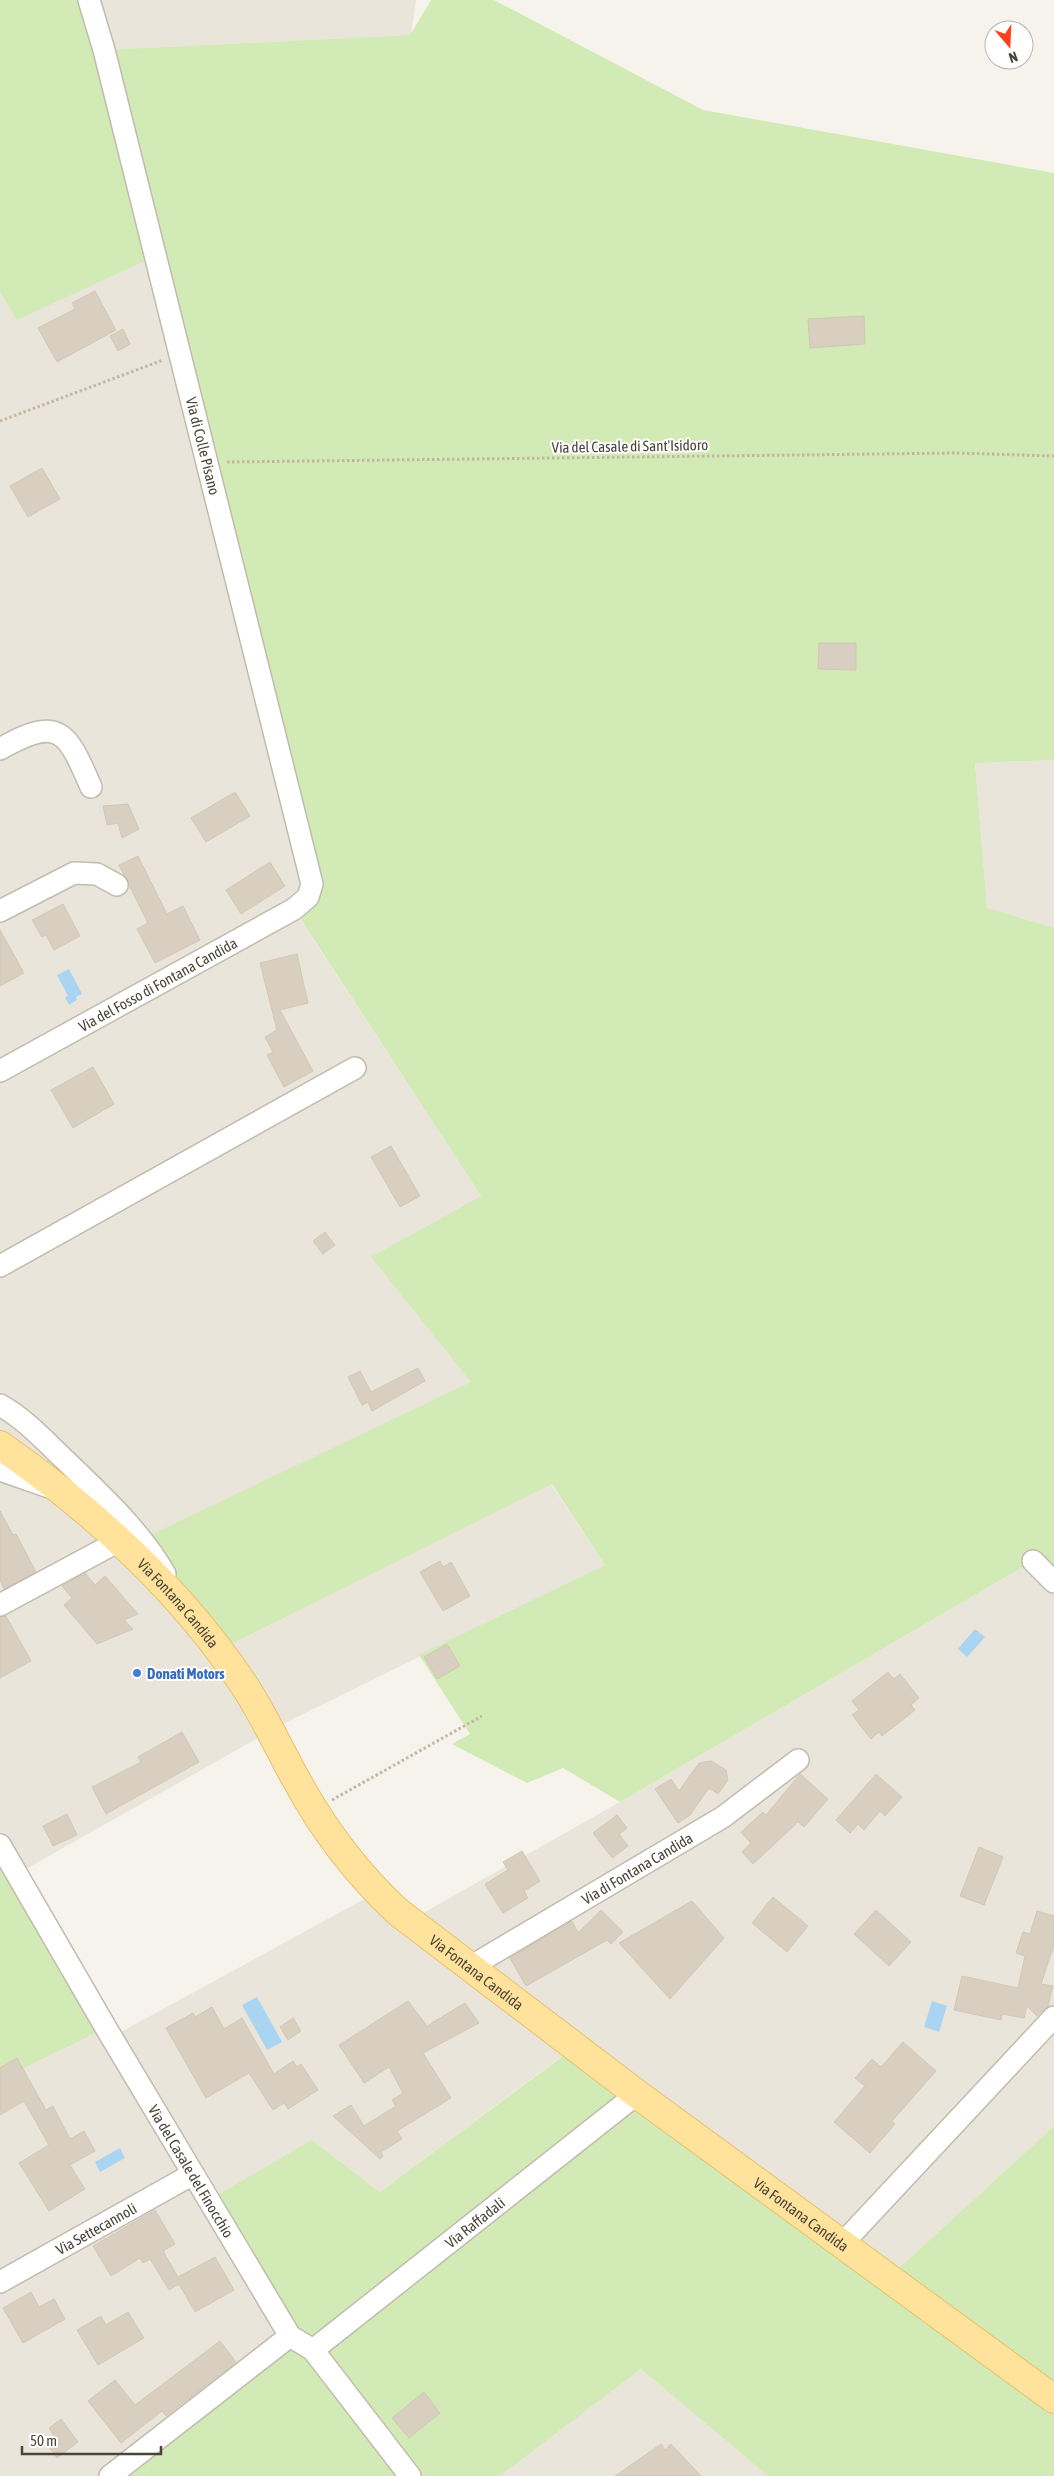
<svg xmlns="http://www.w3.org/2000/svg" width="1054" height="2476" font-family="'Asap Condensed',sans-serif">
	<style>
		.residential { fill: #eae5da }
		.green { fill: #d2eab5 }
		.water { fill: #a9d4f2 }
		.building { fill: #d8cfc1; stroke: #d3c7b4 }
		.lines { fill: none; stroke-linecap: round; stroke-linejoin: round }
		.minor-casing { stroke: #c2bbae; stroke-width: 24 }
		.major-casing { stroke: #e6c16a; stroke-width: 30 }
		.path { stroke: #c4b79f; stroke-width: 3; stroke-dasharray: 2.5 2.5; stroke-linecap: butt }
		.minor { stroke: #fff; stroke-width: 21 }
		.major { stroke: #ffe39c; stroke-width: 28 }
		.shop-dot { fill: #3f7fe0; stroke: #fff; stroke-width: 2 }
		.labels { text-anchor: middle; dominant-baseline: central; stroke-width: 4; stroke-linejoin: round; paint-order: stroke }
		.street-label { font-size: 15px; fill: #4b4439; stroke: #fff }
		.shop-label { font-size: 15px; font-weight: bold; fill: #366cbe; stroke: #fff; text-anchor: start }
	</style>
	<rect width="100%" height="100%" fill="#f6f3ec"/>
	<path class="residential" d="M89,0H416L411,35L104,50Z
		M155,256L311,873L294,910L481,1196L372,1257L472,1382L126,1547L220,1650L551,1484L605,1565L281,1725L17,1874L0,1845V292L17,319Z
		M1054,760V928L987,909L975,763Z
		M1033,1561L1054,1582V2126L888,2278L574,2047L380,2192L312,2140L290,2336L110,2476H0V2080L106,2028L119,2033L377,1892L409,1921L620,1802Z
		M641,2369L768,2476H500Z"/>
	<path class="green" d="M0,0H80L97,55L147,260L17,320L0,292Z
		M431,0H494L703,110L1054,173V760L975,763L987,908L1054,928V1582L1033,1561L620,1802L563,1768L527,1783L452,1744L470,1734L419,1655L605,1565L552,1484L220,1650L125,1547L471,1382L371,1257L481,1196L294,909L308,897L104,50L410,35Z
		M0,1845L106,2028L0,2080Z
		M575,2047L888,2278L1054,2126V2476H768L641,2369L500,2476H110L290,2336L209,2200L312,2140L380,2192Z"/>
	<path class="water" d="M69,969L82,994L76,997L77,1000L69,1005L65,997L68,996L57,975Z
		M975,1629L985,1637L967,1657L958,1649Z
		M257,1997L282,2042L267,2050L242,2005Z
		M932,2001L947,2006L939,2032L924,2027Z
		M120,2148L125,2158L100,2172L95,2162Z"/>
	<path class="building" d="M95,291L116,330L57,362L38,328L75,309L72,303Z
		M864,316L865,344L810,348L808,319Z
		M123,329L130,344L118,351L110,336Z
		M42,468L60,499L28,517L10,486Z
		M819,643H856V670L818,669Z
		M235,792L250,816L206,842L191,818Z
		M128,804L139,829L122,838L118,823L107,825L103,806Z
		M138,856L167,914L183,906L200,940L155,963L137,929L148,923L119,865Z
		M270,862L285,886L241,914L226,890Z
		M63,904L80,936L54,950L46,935L42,937L32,920Z
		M0,930L24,973L0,986Z
		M297,954L308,1003L280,1010L313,1071L284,1087L267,1055L273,1052L265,1037L277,1030L260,963Z
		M93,1067L114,1104L73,1128L51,1090Z
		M391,1146L420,1196L400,1207L371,1157Z
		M325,1232L335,1245L323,1254L313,1241Z
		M418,1368L425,1381L372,1411L368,1402L362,1405L348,1377L360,1371L371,1392Z
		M0,1511L13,1535L16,1534L36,1572L4,1589L0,1580Z
		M440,1561L443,1567L451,1562L470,1596L443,1611L420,1572Z
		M85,1573L95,1585L105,1576L138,1614L124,1620L133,1629L97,1644L64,1605L72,1598L62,1586Z
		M6,1616L31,1661L0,1678V1617Z
		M447,1644L460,1666L437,1679L424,1657Z
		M888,1672L894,1679L900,1674L919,1698L911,1705L915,1710L882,1736L879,1732L871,1739L852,1715L859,1710L852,1701Z
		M182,1732L199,1762L106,1814L92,1787L141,1762L138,1757Z
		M711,1761L726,1770L728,1780L718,1794L709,1788L690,1815L678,1823L655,1789L671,1779L679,1791L699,1763Z
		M800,1774L828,1799L804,1827L798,1822L753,1864L742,1852L751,1843L741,1832L763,1812L766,1815Z
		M876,1774L902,1797L885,1816L880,1811L864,1830L858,1824L850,1833L836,1820Z
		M67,1814L77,1835L53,1846L43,1826Z
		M617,1815L627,1828L619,1834L628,1846L612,1858L593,1833Z
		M979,1847L1003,1857L984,1905L960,1896Z
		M522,1851L540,1881L524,1891L528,1898L503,1913L485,1884L508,1870L503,1862Z
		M773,1897L808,1926L787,1952L752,1923Z
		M692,1901L724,1938L670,1999L619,1943Z
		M601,1910L623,1932L611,1944L607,1940L526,1986L510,1958L572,1921L578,1933Z
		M876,1910L911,1942L889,1966L854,1934Z
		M1037,1911L1054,1916V1945L1041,1984L1053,1986L1048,2006L1037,2016L1027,2006L1024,2018L1002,2014L1001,2020L954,2010L962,1976L1018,1988L1025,1956L1016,1953L1023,1932L1030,1934Z
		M408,2001L427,2026L465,2003L479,2023L423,2053L451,2098L397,2131L402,2139L381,2152L383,2156L380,2159L333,2116L351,2105L364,2126L396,2106L392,2100L403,2093L389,2067L364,2083L339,2045Z
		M212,2007L224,2029L242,2018L274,2074L293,2061L297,2067L301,2064L318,2090L288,2109L284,2103L273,2110L249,2073L206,2098L166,2028L193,2013L195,2017Z
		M293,2018L301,2031L288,2040L280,2027Z
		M903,2042L936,2071L892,2121L895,2124L870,2153L834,2122L865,2086L855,2078L872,2059L881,2067Z
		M17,2058L46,2110L53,2106L70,2139L84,2131L95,2151L70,2165L85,2189L49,2211L19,2163L49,2145L24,2101L0,2115V2068Z
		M155,2210L175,2244L163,2251L178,2277L215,2257L234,2290L195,2312L179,2284L169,2290L150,2259L143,2263L140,2258L111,2276L93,2246Z
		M31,2292L39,2307L54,2299L65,2319L23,2343L3,2308Z
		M128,2312L144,2338L98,2365L77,2330L101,2316L106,2325Z
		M220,2341L236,2362L166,2416L162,2411L121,2443L88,2401L115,2380L135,2405Z
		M424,2392L440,2413L409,2438L392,2418Z
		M61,2419L78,2442L57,2458L46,2443L55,2437L49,2428Z
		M661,2444L665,2450L671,2444L701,2476H615Z"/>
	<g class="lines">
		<g class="minor-casing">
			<g id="minor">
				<path d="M0,749C59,715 67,731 91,787"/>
				<path d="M0,911L74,873L97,874L117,885"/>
				<path id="s1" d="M0,1071L294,909L308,897L312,884L104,50L89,0"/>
				<path d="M0,1266L355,1068"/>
				<path d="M0,1405C25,1419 44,1440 64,1459C101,1495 139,1529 165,1574"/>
				<path d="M0,1470L49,1487"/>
				<path d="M1033,1561L1054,1582"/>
				<path d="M0,1605L119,1541"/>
				<path id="s2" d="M0,1845L106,2028L290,2336L313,2350L410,2476"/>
				<path id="s3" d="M470,1967L723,1817L798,1760"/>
				<path d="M842,2244L1054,2017"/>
				<path id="s4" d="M0,2282L193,2174"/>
				<path id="s5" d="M313,2350L637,2094"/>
				<path d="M110,2476L290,2336"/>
			</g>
		</g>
		<g class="major-casing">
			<g id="major">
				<path id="s6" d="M0,1445C94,1511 180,1589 244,1685C264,1715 279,1749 297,1781C323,1829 357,1874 398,1912L637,2094L1054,2399"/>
			</g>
		</g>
		<path class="path" d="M0,421L163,360
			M227,462L957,453L1054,456
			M332,1800L482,1716"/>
		<use href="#minor" class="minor"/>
		<use href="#major" class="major"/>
	</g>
	<circle class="shop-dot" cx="137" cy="1673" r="5"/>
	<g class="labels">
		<g class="street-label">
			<text transform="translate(203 446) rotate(76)">Via di Colle Pisano</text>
			<text transform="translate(630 446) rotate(-1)">Via del Casale di Sant'Isidoro</text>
			<text stroke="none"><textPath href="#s1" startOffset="180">Via del Fosso di Fontana Candida</textPath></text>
			<text stroke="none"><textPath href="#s6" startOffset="239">Via Fontana Candida</textPath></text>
			<text stroke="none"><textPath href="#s3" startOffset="194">Via di Fontana Candida</textPath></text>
			<text stroke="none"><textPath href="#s6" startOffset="719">Via Fontana Candida</textPath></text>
			<text stroke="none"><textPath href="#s2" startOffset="378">Via del Casale del Finocchio</textPath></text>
			<text stroke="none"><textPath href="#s6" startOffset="1124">Via Fontana Candida</textPath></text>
			<text stroke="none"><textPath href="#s5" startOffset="206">Via Raffadali</textPath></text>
			<text stroke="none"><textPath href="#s4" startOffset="110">Via Settecannoli</textPath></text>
		</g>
		<g class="shop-label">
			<text x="147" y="1673">Donati Motors</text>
		</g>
	</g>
	<g transform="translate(1009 45) rotate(161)"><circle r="24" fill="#ffffff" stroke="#b7b4b0"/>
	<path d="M0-4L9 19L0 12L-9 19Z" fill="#fc3f1d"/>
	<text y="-8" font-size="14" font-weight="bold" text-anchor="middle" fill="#4b4439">N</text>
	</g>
	<path d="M22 2446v8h139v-8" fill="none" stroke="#4b4439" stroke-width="2.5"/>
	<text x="30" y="2446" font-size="15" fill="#4b4439" stroke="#ffffff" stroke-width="4" paint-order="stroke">50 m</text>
</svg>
